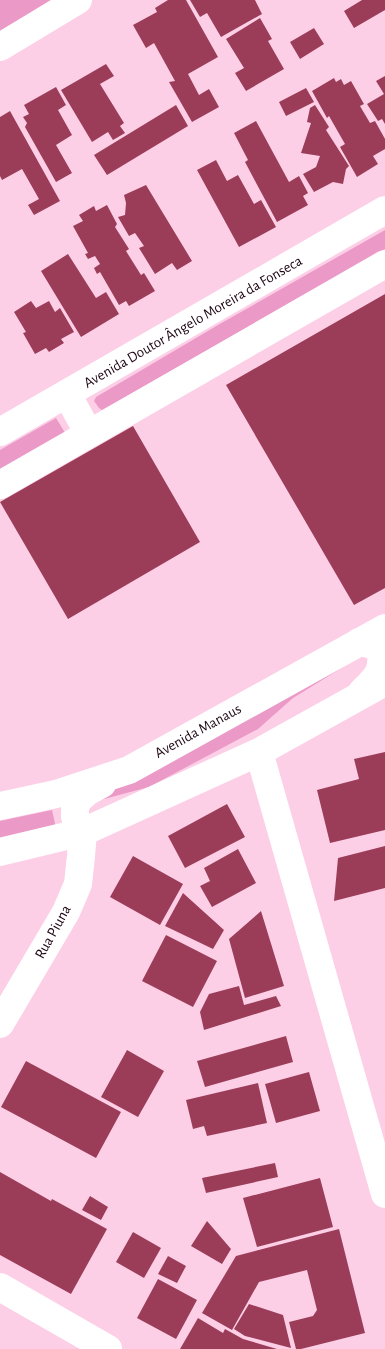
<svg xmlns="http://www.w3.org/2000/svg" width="385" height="1349" font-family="'Alegreya Sans',sans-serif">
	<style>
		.green { fill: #eb99c7 }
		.building { fill: #9b3d58 }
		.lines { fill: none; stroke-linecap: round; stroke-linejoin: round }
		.minor { stroke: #fff; stroke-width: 28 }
		.labels { text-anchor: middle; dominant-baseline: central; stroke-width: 5; stroke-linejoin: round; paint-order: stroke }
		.street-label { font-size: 15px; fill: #1f0615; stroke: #fff }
	</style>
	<rect width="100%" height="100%" fill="#fdcfe7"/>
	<path class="green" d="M0,0H57L0,33Z
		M385,230V249L102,410L99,408L94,401L96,397L218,325Z
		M56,418L67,436L0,473V450Z
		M353,661L293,698L258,729L149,787L93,802L97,794Z
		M52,810L56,828L0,841V821Z"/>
	<path class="building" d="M168,0H186L218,57L188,74L199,95L209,89L219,107L192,122L169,82L175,81L154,43L146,48L133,25L157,12L155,8Z
		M190,0H255L262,14L221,37L207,13L200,17Z
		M362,0H385V10L354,28L344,11Z
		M260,18L272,39L268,41L284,69L246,91L235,73L244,68L226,39Z
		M314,28L324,44L300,59L290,42Z
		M106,64L114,76L100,84L124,123L120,126L125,133L113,140L108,132L92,142L61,90Z
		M385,76V124L382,119L378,121L367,104L384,94L376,81Z
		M334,78L336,82L341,79L344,85L351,81L364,104L360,106L370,123L375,121L385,139V149L373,156L378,164L357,177L340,147L345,144L329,116L327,118L312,91Z
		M56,87L66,105L58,110L72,135L56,145L72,173L56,182L25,127L27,123L23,117L29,114L24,105Z
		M306,88L314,102L286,116L279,102Z
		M176,105L188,126L107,175L94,155Z
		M315,105L329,127L326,130L349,166L346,169L343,184L333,182L314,192L303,174L316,167L320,156L301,153L311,123L307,122L310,108Z
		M10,111L60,201L34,215L28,205L39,199L22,169L2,180L0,176V117Z
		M256,121L289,182L299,176L308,193L303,196L308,205L277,222L245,162L248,160L234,133Z
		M216,160L227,181L238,175L254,204L261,200L276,227L239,247L197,170Z
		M146,185L192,261L177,270L172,263L155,274L139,248L144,246L135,233L129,236L118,217L125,215L126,203L124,195Z
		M107,205L117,224L115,227L129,249L126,251L141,275L144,273L155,291L129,306L126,301L119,305L100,272L97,274L94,268L100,264L95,256L88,259L85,254L88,253L73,226L83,221L79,215L94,206L96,211Z
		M68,254L96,298L106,292L119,314L81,337L41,271Z
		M385,294V588L354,605L226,385Z
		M31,301L36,308L49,301L55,312L60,308L74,332L61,339L64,343L49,352L46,348L35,354L23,333L26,332L14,312Z
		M133,426L200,542L68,619L0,502Z
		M385,752V830L330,843L317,790L359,779L354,759Z
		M227,804L245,837L185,868L168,836Z
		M385,846V888L334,901L338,858Z
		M238,849L256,883L212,907L200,886L210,881L204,868Z
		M133,856L183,884L160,925L110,897Z
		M183,893L224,930L213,949L165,926Z
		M261,911L284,986L245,998L229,939Z
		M166,935L217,961L193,1007L142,981Z
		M239,986L244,1005L276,996L281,1006L204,1030L200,1012L209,994Z
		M286,1036L293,1062L205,1087L197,1061Z
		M127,1050L164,1071L138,1117L101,1097Z
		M26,1061L121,1112L96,1158L1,1107Z
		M309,1072L320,1111L276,1123L265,1084Z
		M258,1083L267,1123L207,1136L204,1126L193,1129L186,1100Z
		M275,1163L278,1177L206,1193L202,1178Z
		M0,1172L51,1201L52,1199L107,1229L71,1294L0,1255Z
		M320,1178L333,1227L257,1247L243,1198Z
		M90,1196L108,1207L101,1220L82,1210Z
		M207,1221L231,1249L222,1264L191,1246Z
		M339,1229L365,1333L301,1349H296L289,1322L313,1316L317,1310L307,1270L259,1282L232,1330L202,1313L236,1256Z
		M133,1232L161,1248L144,1278L116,1262Z
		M168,1256L186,1266L177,1283L158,1274Z
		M158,1279L197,1300L176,1339L137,1318Z
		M249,1304L283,1315L291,1348L245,1336L234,1329Z
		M198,1318L223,1333L225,1329L243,1339L277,1349H180Z"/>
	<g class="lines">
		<path class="minor" d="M0,47L78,0
			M67,394L89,434
			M0,432L385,210
			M0,485L385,264
			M359,642L374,645L380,649C385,671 376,678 362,692
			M259,752L385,1194
			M0,806L56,794L129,770L385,628
			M0,852L83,832L259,752L385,682
			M0,1024L66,912L78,884L81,856L83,832L75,817V808L78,800L87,792L102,784
			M0,1287L108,1349"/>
	</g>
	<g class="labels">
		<g class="street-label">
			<text transform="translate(193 322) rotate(-30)">Avenida Doutor Ângelo Moreira da Fonseca</text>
			<text transform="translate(198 731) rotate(-29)">Avenida Manaus</text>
			<text transform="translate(53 932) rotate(-61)">Rua Piuna</text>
		</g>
	</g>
</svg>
